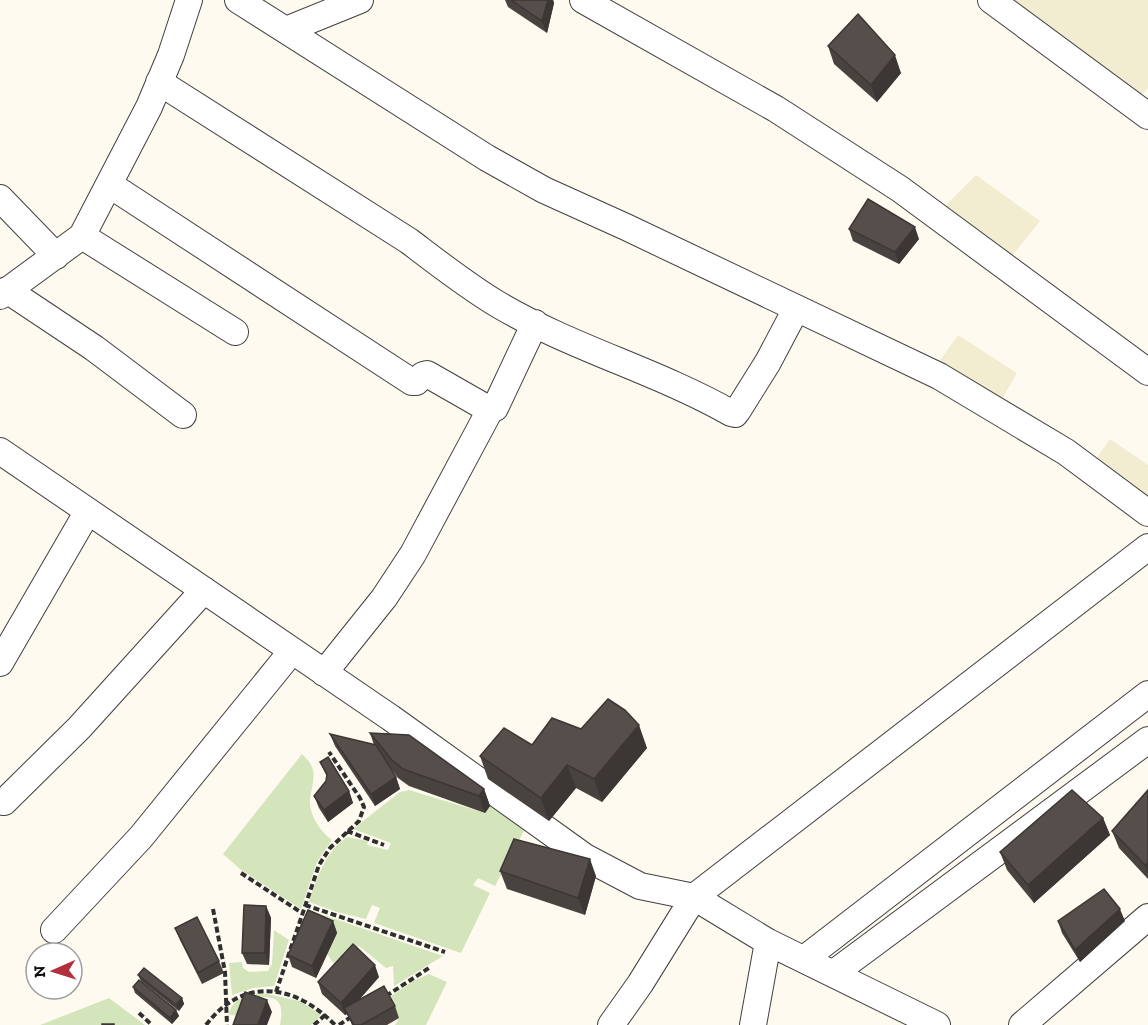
<svg xmlns="http://www.w3.org/2000/svg" width="1148" height="1025" font-family="'Zilla Slab',serif">
	<style>
		.farmland { fill: #f2edd0 }
		.green { fill: #d4e5bb }
		.lines { fill: none; stroke-linecap: round; stroke-linejoin: round }
		.minor-casing { stroke: #404040; stroke-width: 28 }
		.path { stroke: #2f2f2f; stroke-width: 4; stroke-dasharray: 6 3; stroke-linecap: butt }
		.minor { stroke: #fff; stroke-width: 26 }
		.wall { fill: #494340 }
		.shaded-wall { fill: #3c3734 }
		.building { fill: #554e4a; stroke: #3c3734; stroke-width: 1.5 }
	</style>
	<rect width="100%" height="100%" fill="#fefaef"/>
	<path class="farmland" d="M1014,0H1148V88L1141,96Z
		M976,175L1040,221L1008,261L943,208Z
		M958,335L1017,373L999,404L935,367Z
		M1110,439L1148,465V506L1090,467Z"/>
	<path class="green" d="M302,754C305,757 309,761 311,765C317,776 311,788 310,799C309,815 320,831 332,840L317,862L301,909L240,869L223,854Z
		M409,790L485,813L492,803L527,825L495,886L478,878L473,885L490,893L461,953L374,923L380,908L372,905L366,919L337,912L309,902C317,878 325,852 347,837L368,841L367,845L388,850L391,843L353,829L400,792Z
		M309,910L443,956L394,986L393,966L386,968L359,946L337,968L327,954L337,933L313,922Z
		M274,930L289,940L274,986L253,988L232,995L229,963L242,962L243,968L249,972L268,971L272,964Z
		M429,974L447,982L426,1025H395L399,1018L388,998L415,980Z
		M262,993L300,1001L321,1015L311,1025H280C284,1004 280,994 256,998L246,1016L229,1015C231,998 248,996 262,993Z
		M109,998L145,1025H40Z"/>
	<g class="lines">
		<g class="minor-casing">
			<path id="minor" d="M238,0L487,158L544,190L626,227L939,376L1066,452L1148,513
				M583,0L776,109L900,189L1148,372
				M991,0L1148,116
				M286,30L360,0
				M159,82L409,241C438,263 467,286 499,305C572,348 657,371 731,413L735,414L738,410L768,362L796,309
				M110,185L412,382H416L423,375L427,374L490,410L495,408L535,323
				M0,198L56,256
				M82,236L235,332
				M7,290L94,348L183,415
				M0,296L82,236L149,107L171,55L189,0
				M0,451L391,718L585,857L640,886L694,897L768,942L937,1025
				M0,663L88,511
				M324,673L384,598L413,554L490,410
				M4,802L79,728L204,590
				M54,930L141,837L292,651
				M804,959L1148,694
				M834,973L1148,740
				M611,1025L640,984L694,897L1148,547
				M753,1025L768,942
				M1022,1025L1148,917"/>
		</g>
		<path class="path" d="M347,831L384,845
			M241,873L302,913
			M305,905L445,952
			M213,909L225,972L227,1025
			M276,992L319,865L330,848L359,821L364,807L360,798L329,752
			M386,996L429,968
			M139,1013L152,1025
			M206,1025C243,976 295,984 335,1025
			M314,1025L325,1015
			M339,1025L351,1017"/>
		<use href="#minor" class="minor"/>
	</g>
	<path class="wall" d="M505,0H553L554,3L547,33L508,7Z
		M828,46L901,73L877,102L834,64Z
		M849,229L919,239L899,264L853,241Z
		M581,729L647,748L602,802L576,788L549,821L488,779L480,756L532,745Z
		M370,733L484,789L490,806L485,813L409,786L398,778L390,767L396,777L400,789L375,806L335,746L330,734L374,745Z
		M320,762L349,791L353,803L328,822L319,808L314,796L326,781L327,777Z
		M1148,790V879L1119,848L1112,831Z
		M1103,818L1110,835L1034,903L1007,870L1000,852Z
		M500,871L596,876L585,915L507,889Z
		M266,906L271,918L269,965L247,964L242,953Z
		M333,921L337,933L316,978L292,967L288,955Z
		M1058,921H1125L1080,962L1062,933Z
		M175,928L219,961L224,973L202,984L180,940Z
		M138,975L182,998L184,1004L179,1011L141,981Z
		M379,977L360,999L395,1006L399,1018L387,1025H352L347,1014L345,1015L322,994L318,982Z
		M133,987L176,1010L179,1016L172,1024L135,993Z"/>
	<path class="shaded-wall" d="M548,0H553L554,3L547,33L542,21Z
		M895,55L901,73L877,102L871,85Z
		M915,227L919,239L899,264L895,252Z
		M639,725L647,748L602,802L594,779Z
		M567,765L576,788L549,821L541,798Z
		M396,777L400,789L375,806L371,794Z
		M484,789L490,806L485,813L479,796Z
		M349,791L353,803L328,822L324,810Z
		M1103,818L1110,835L1034,903L1028,885Z
		M590,859L596,876L585,915L578,898Z
		M1148,863V874L1145,865Z
		M266,906L271,918L269,965L265,953Z
		M1120,909L1125,921L1080,962L1075,950Z
		M333,921L337,933L316,978L312,966Z
		M375,965L379,977L347,1013L344,1008L347,1014L345,1015L341,1003Z
		M182,998L184,1004L179,1011L176,1005Z
		M267,1000L272,1012L267,1025H258Z
		M176,1010L179,1016L172,1024L170,1018Z"/>
	<path class="building" d="M511,0H548L542,21Z
		M858,14L895,55L871,85L828,46Z
		M868,199L915,227L895,252L849,229Z
		M608,699L625,710L639,725L594,779L567,765L541,798L480,756L504,728L532,745L552,718L581,729Z
		M370,733L409,735L484,789L479,796L403,769L392,760Z
		M330,734L376,745L396,777L371,794Z
		M328,757L349,791L324,810L314,796L326,781L327,774L320,762Z
		M1072,790L1103,818L1028,885L1000,852Z
		M1148,790V863L1145,865L1112,831Z
		M514,839L590,859L578,898L500,871Z
		M1104,889L1120,909L1075,950L1058,921Z
		M244,905L266,906L265,953H242Z
		M308,910L333,921L312,966L288,955Z
		M197,917L219,961L198,973L175,928Z
		M353,944L375,965L341,1003L318,982Z
		M144,968L182,998L176,1005L138,975Z
		M139,980L176,1010L170,1018L133,987Z
		M384,986L395,1006L361,1025H354L344,1008Z
		M245,992L267,1000L258,1025H233Z
		M102,1024H114V1025H102Z"/>
	<g transform="translate(54 971) rotate(267)"><circle r="28" fill="#ffffff" stroke="#9e9e9e" stroke-width="1.5"/>
	<path d="M0-4.5L10 22L0 15L-10 22Z" fill="#b2303e"/>
	<text y="-9" font-size="16" font-weight="bold" text-anchor="middle" fill="#0d0d0d">N</text>
	</g>
</svg>
